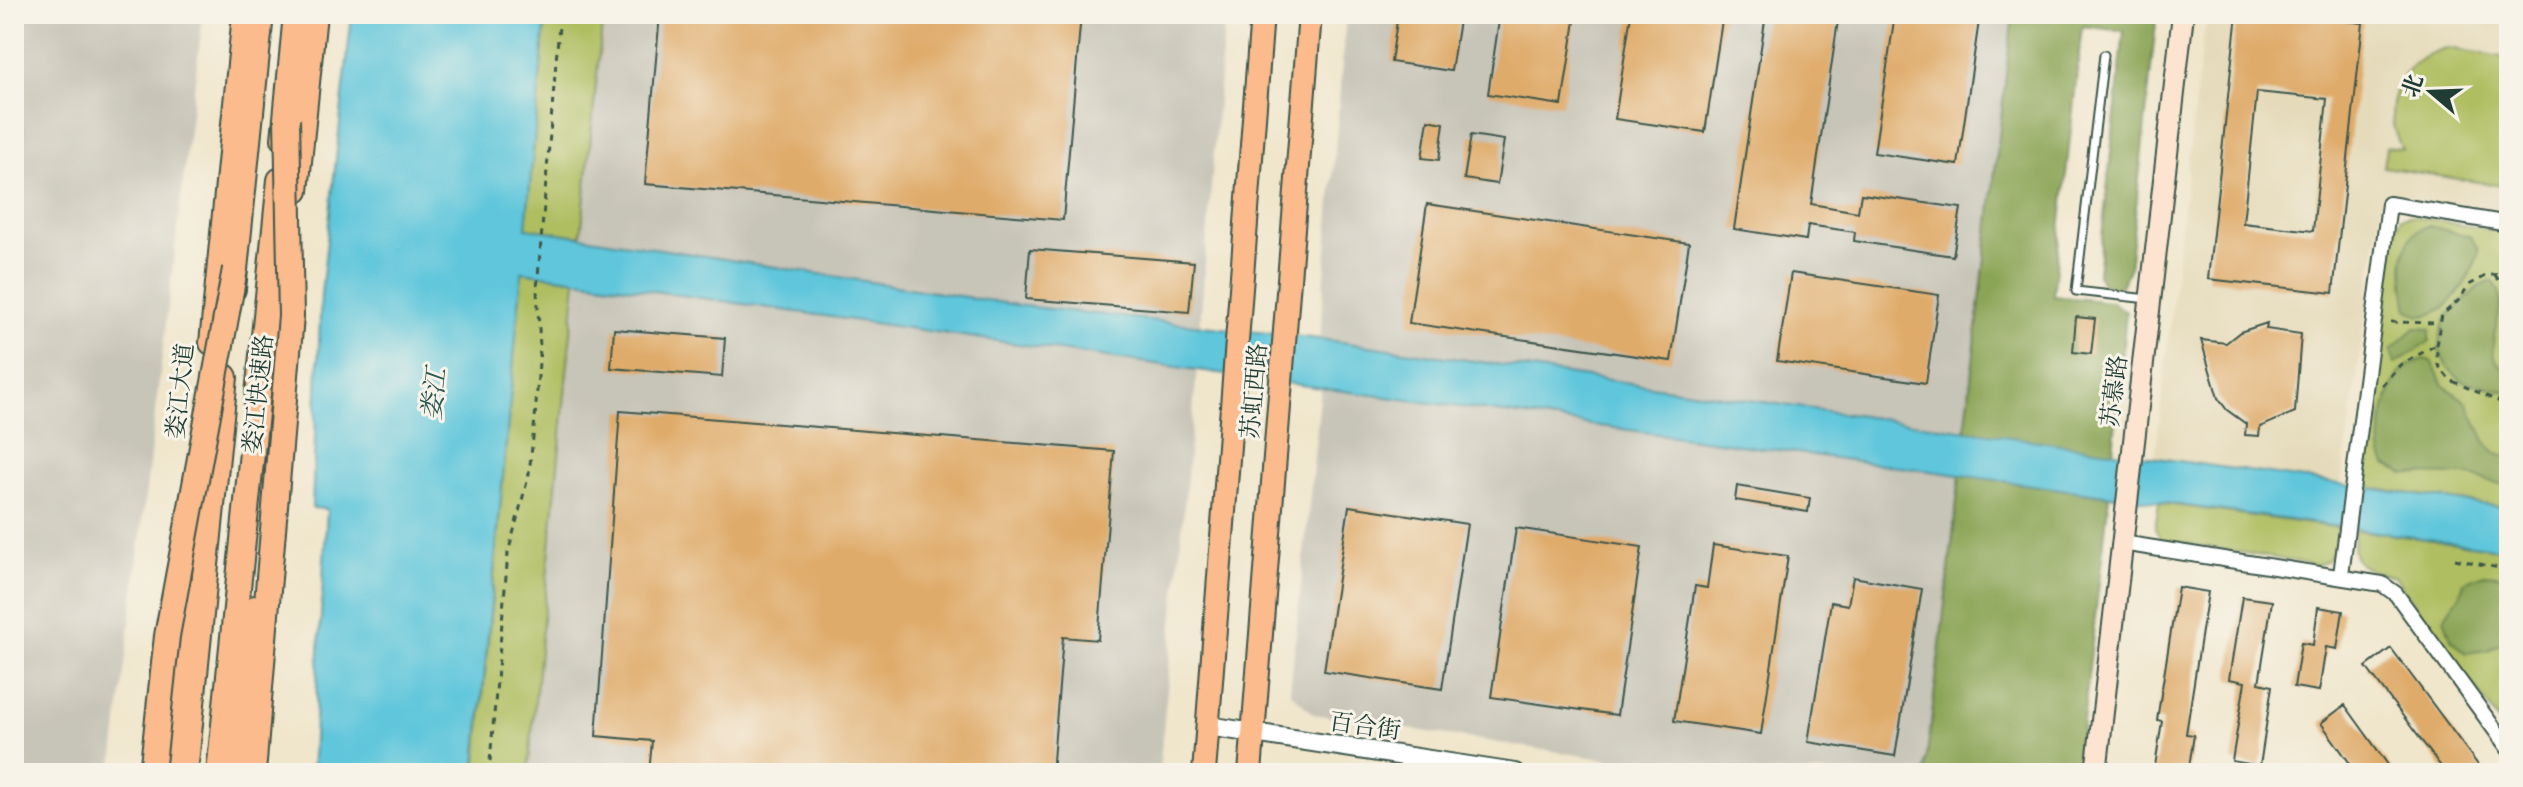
<svg xmlns="http://www.w3.org/2000/svg" width="2523" height="787" font-family="Alegreya,'Noto Serif SC',serif">
	<style>
		.built { fill: #e5daba }
		.industrial { fill: #c7c4b8 }
		.green { fill: #afbe61; stroke: #677e4a; stroke-width: 2 }
		.forest { fill: #8ba557; stroke: #557146; stroke-width: 2 }
		.water { fill: #5ec6db; stroke: #3e8288; stroke-width: 2 }
		.building { fill: #dfab6b; fill-rule: evenodd }
		.lines { fill: none; stroke-linecap: round; stroke-linejoin: round }
		.service-casing { stroke: #3e564b; stroke-width: 11 }
		.minor-casing { stroke: #3e564b; stroke-width: 18 }
		.tertiary-casing { stroke: #3e564b; stroke-width: 22 }
		.secondary-casing { stroke: #3e564b; stroke-width: 24 }
		.primary-casing { stroke: #3e564b; stroke-width: 26 }
		.trunk-casing { stroke: #3e564b; stroke-width: 28 }
		.path { stroke: #3e564b; stroke-width: 3; stroke-dasharray: 6 6; stroke-linecap: butt }
		.service { stroke: #fff; stroke-width: 7 }
		.minor { stroke: #fff; stroke-width: 14 }
		.tertiary { stroke: #fff; stroke-width: 18 }
		.secondary { stroke: #fde4d1; stroke-width: 20 }
		.primary { stroke: #fbbb8d; stroke-width: 22 }
		.trunk { stroke: #fbbb8d; stroke-width: 24 }
		.trunk-bridge-casing { stroke: #3e564b; stroke-width: 28; stroke-linecap: butt }
		.trunk-bridge { stroke: #fbbb8d; stroke-width: 24 }
		.labels { text-anchor: middle; dominant-baseline: central; stroke-width: 6; stroke-linejoin: round; paint-order: stroke }
		.street-label { font-size: 24px; fill: #1f3d34; stroke: #f7f3e8 }
		.water-label { font-size: 26px; font-style: italic; fill: #2c5855; stroke: #f7f3e8 }
	</style>
	<rect width="100%" height="100%" fill="#f7f3e8"/>
	<filter id="ink" filterUnits="userSpaceOnUse"><feTurbulence type="fractalNoise" baseFrequency=".0125" numOctaves="2"/><feDisplacementMap in="SourceGraphic" scale="16" xChannelSelector="R" yChannelSelector="G"/><feConvolveMatrix kernelMatrix="1 2 1 2 8 2 1 2 1" color-interpolation-filters="sRGB"/></filter>
	<filter id="wash" filterUnits="userSpaceOnUse"><feTurbulence type="fractalNoise" baseFrequency=".006" numOctaves="4" result="noise"/><feDisplacementMap in="SourceGraphic" scale="32" xChannelSelector="R" yChannelSelector="G"/><feGaussianBlur stdDeviation="1.8" result="paint"/><feColorMatrix in="noise" values="0 0 0 0 0 0 0 0 0 0 0 0 0 0 0 0 0 1.4 0 .05"/><feComposite in="paint" operator="in"/></filter>
	<g filter="url(#wash)">
		<rect width="100%" height="100%" fill="#f0e6cc"/>
		<path class="built" d="M2210,14H2462L2509,21V217L2383,196L2341,484L2155,458L2202,40Z"/>
		<path class="industrial" d="M14,14H203L112,773H14Z
			M603,14H1225L1200,324L1023,306L581,236Z
			M1346,14H2013L1965,431L1320,339Z
			M576,280L1197,370L1159,773H528Z
			M1321,388L1960,475L1925,773H1693L1313,714L1290,692Z"/>
		<path class="green" d="M546,14H603L581,236L526,228Z
			M2447,48L2509,58V187L2383,167L2386,147L2402,149C2378,107 2400,59 2447,48Z
			M2409,216L2509,233V508L2358,486L2395,230L2401,218Z
			M522,272L576,280L528,773H476Z
			M2159,503L2339,528C2336,545 2335,561 2316,565L2161,539L2155,529Z
			M2355,530L2509,550V735L2395,577C2364,568 2347,568 2355,530Z"/>
		<path class="forest" d="M2013,14H2157L2129,269L2119,290L2103,284L2098,274L2124,31L2082,26L2053,296L2112,302L2126,312L2113,452L1965,431Z
			M2429,226L2470,236L2478,249V256C2468,280 2450,316 2420,316L2408,309C2403,284 2394,234 2429,226Z
			M2492,281C2519,303 2469,356 2509,370V392L2462,381L2447,367L2440,353L2441,330L2447,316L2479,286Z
			M2415,328L2430,329V341L2395,364L2391,350Z
			M2424,359L2431,361L2444,386L2467,402L2485,441L2494,452L2509,457V486L2466,475L2404,474L2386,465C2373,444 2386,390 2401,372C2406,365 2416,362 2424,359Z
			M1960,475L2109,496L2077,773H1925Z
			M2484,574L2509,576V639L2488,650L2466,653L2451,639L2444,618L2460,595L2464,582Z"/>
		<path class="water" d="M352,14H546L526,228L1023,306L1320,339L2509,508V550L1321,388L522,272L475,773H312L327,509L312,508L321,294Z"/>
		<g id="blocks">
			<path class="building" d="M660,14H1081L1063,220L645,184Z
				M1398,14H1460L1451,71L1391,62Z
				M1500,14H1576L1562,105L1488,94Z
				M1631,14H1723L1705,132L1615,119Z
				M1766,14H1839L1811,204L1858,212L1861,194L1961,208L1953,256L1854,241L1855,232L1808,225L1806,240L1734,229Z
				M1895,14H1980L1958,165L1874,153Z
				M2237,14H2279L2363,23L2333,293L2208,279ZM2257,92L2327,99L2313,231L2243,223Z
				M1428,120L1444,123L1439,160L1422,158Z
				M1471,135L1504,140L1497,184L1464,179Z
				M1427,204L1689,243L1671,361L1409,323Z
				M1030,249L1194,262L1189,312L1026,299Z
				M1791,273L1939,295L1926,383L1777,361Z
				M2076,317L2095,319L2091,354L2073,352Z
				M2267,323L2266,329L2301,334L2295,412L2260,427L2259,436L2245,435L2246,424L2227,410L2218,398L2201,340L2226,343L2240,332Z
				M614,329L725,338L722,377L611,368Z
				M620,411L1114,451L1098,640L1063,637L1052,773H649L652,741L596,736Z
				M1737,486L1810,498L1808,512L1735,500Z
				M1349,506L1467,524L1442,689L1324,671Z
				M1516,528L1642,547L1617,715L1491,697Z
				M1713,545L1788,556L1761,734L1674,721L1695,586L1707,588Z
				M1853,577L1922,589L1895,756L1808,742L1831,602L1848,605Z
				M2178,587L2208,592L2186,734L2194,735L2188,773H2154L2162,721L2157,720Z
				M2242,597L2272,601L2259,683L2272,686L2260,766L2232,761L2245,682L2229,679Z
				M2318,607L2343,611L2337,649L2326,647L2319,691L2294,687L2301,643L2313,645Z
				M2391,648L2484,773H2446L2366,667Z
				M2345,705L2394,773H2357L2321,723Z"/>
		</g>
	</g>
	<g filter="url(#ink)">
		<use href="#blocks" fill-opacity="0" stroke="#3e564b" stroke-width="2"/>
		<g class="lines">
			<g class="service-casing">
				<path id="service" d="M2104,55L2076,291L2148,299"/>
			</g>
			<g class="minor-casing">
				<path id="minor" d="M2122,543L2382,584L2396,594L2509,749
					M2341,575L2389,204L2509,224"/>
			</g>
			<g class="tertiary-casing">
				<path id="tertiary" d="M1208,726L1515,773"/>
			</g>
			<g class="secondary-casing">
				<path id="secondary" d="M2096,773L2183,14"/>
			</g>
			<g class="primary-casing">
				<path id="primary" d="M297,191L315,14
					M211,343L244,14
					M167,773L186,588
					M238,773L255,607
					M1204,773L1262,14
					M1250,773L1310,14"/>
			</g>
			<g class="trunk-casing">
				<path id="trunk" d="M284,139L296,14
					M233,289L261,14
					M185,773L225,377
					M219,773L280,180
					M253,773L269,578"/>
			</g>
			<path class="path" d="M2509,273L2486,276L2469,285L2458,301L2442,315L2436,345L2438,365L2450,380L2498,401L2509,410
				M2495,275L2509,294
				M2391,322L2439,323
				M2382,385L2400,365L2436,345
				M2455,559L2509,570
				M489,773L508,553L529,474L535,419L540,348L537,289L560,14"/>
			<use href="#service" class="service"/>
			<use href="#minor" class="minor"/>
			<use href="#tertiary" class="tertiary"/>
			<use href="#secondary" class="secondary"/>
			<use href="#primary" class="primary"/>
			<use href="#trunk" class="trunk"/>
			<g class="trunk-bridge-casing">
				<path id="trunk-bridge" d="M269,578L291,316L287,119
					M152,773L167,636L235,269"/>
			</g>
			<use href="#trunk-bridge" class="trunk-bridge"/>
		</g>
	</g>
	<g class="labels">
		<g class="street-label">
			<text transform="translate(180 391) rotate(-84)">娄江大道</text>
			<text transform="translate(1254 391) rotate(-85)">苏虹西路</text>
			<text transform="translate(2114 391) rotate(-83)">苏慕路</text>
			<text transform="translate(258 394) rotate(-84)">娄江快速路</text>
			<text transform="translate(1365 726) rotate(8)">百合街</text>
		</g>
		<g class="water-label">
			<text transform="translate(434 394) rotate(-84)">娄江</text>
		</g>
	</g>
	<rect width="2523" height="787" fill="none" stroke="#f7f3e8" stroke-width="48"/>
	<g transform="translate(2431 92) rotate(289)" stroke="#f7f3e8" stroke-width="6" paint-order="stroke">
	<path d="M0-6L14 30L0 20L-14 30Z" fill="#1f3d34"/>
	<text y="-12" font-size="22" font-weight="bold" text-anchor="middle" fill="#1f3d34">北</text>
	</g>
</svg>
